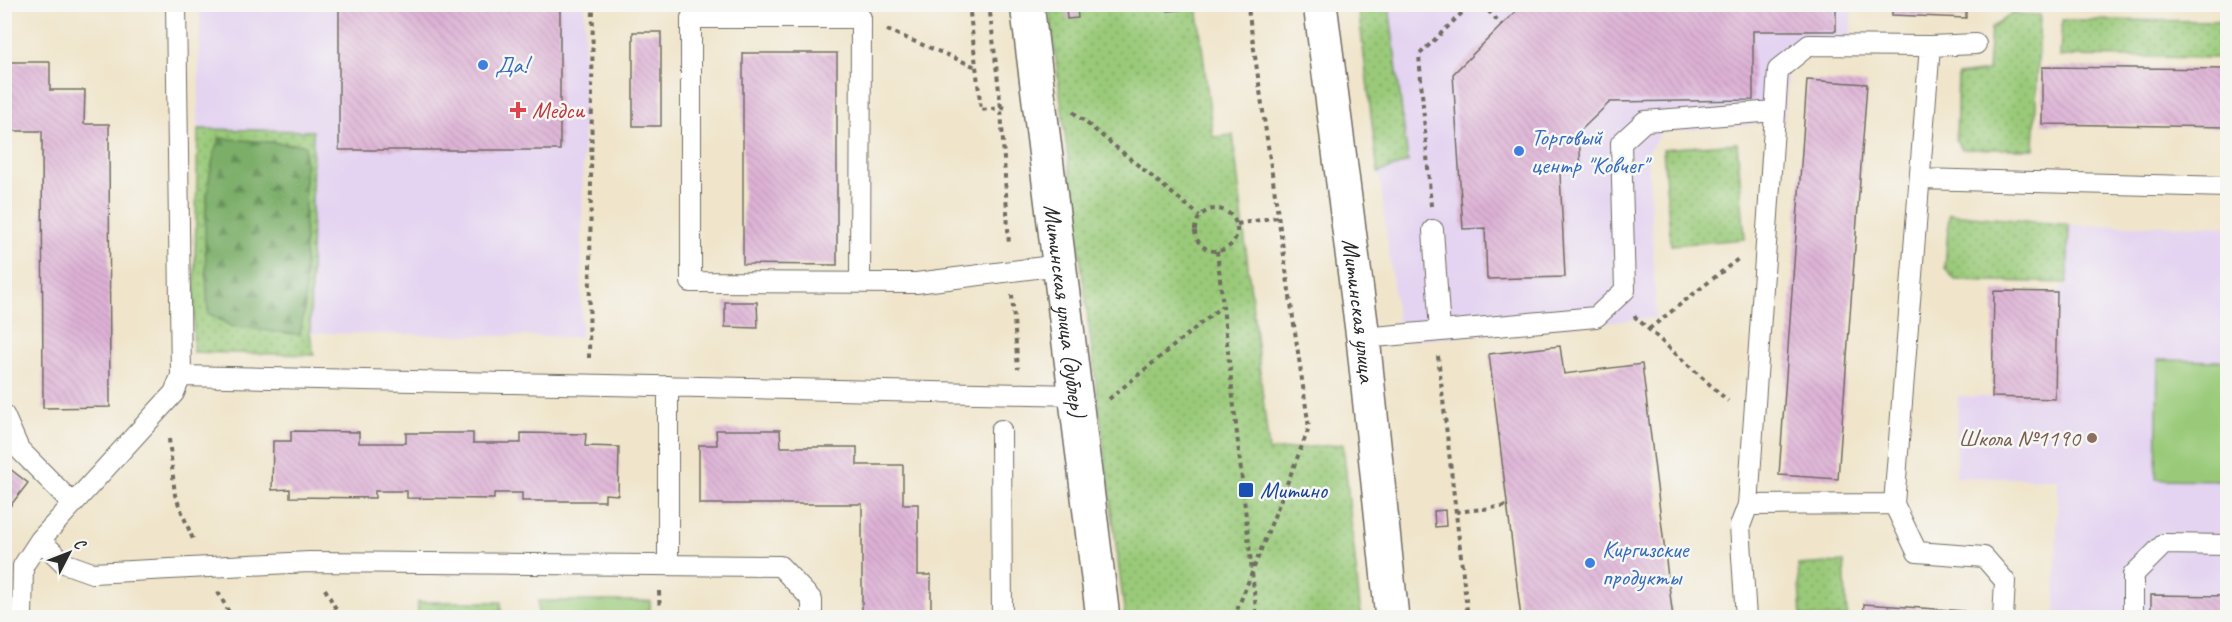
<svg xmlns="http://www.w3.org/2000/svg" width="2232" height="622" font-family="Caveat,sans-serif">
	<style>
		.built { fill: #e4d3f1 }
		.grass { fill: url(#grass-dots); stroke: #627a52; stroke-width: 1.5 }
		.forest { fill: url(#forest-firs); stroke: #536c4a; stroke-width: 1.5 }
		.garden { fill: #9aca79; stroke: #627a52; stroke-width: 1.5 }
		.building { fill: url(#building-back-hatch) }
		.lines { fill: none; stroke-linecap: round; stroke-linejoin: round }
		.lane-casing { stroke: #706c63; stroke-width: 22 }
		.street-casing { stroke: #706c63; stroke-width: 36 }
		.secondary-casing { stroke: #706c63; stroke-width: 36 }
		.path { stroke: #706c63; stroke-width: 4; stroke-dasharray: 4.5 4.5; stroke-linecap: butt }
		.lane { stroke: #fff; stroke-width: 20 }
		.street { stroke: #fff; stroke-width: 33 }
		.secondary { stroke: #fff; stroke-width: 33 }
		.shop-dot { fill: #3f7fe0; stroke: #f6f6f2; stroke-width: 2 }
		.health-dot { fill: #e0444e; stroke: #f6f6f2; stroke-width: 2 }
		.education-dot { fill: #8d6e63; stroke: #f6f6f2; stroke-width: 2 }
		.transit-dot { fill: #1a4fb4; stroke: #f6f6f2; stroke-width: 2 }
		.labels { text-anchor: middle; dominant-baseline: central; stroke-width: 5; stroke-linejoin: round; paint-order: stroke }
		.shop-label { font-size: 24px; fill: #366cbe; stroke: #f6f6f2; text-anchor: start }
		.health-label { font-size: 24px; fill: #be3a42; stroke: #f6f6f2; text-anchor: start }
		.street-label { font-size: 24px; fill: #2b2b2b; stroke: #f6f6f2 }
		.education-label { font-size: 24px; fill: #785e54; stroke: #f6f6f2; text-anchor: end }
		.transit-label { font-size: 24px; fill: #164399; stroke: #f6f6f2; text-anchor: start }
	</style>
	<defs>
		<pattern id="grass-dots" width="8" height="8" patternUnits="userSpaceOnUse" patternTransform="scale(1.5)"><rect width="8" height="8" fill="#9aca79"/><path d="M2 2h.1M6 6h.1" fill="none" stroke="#7ea463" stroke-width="1.8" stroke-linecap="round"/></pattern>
		<pattern id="forest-firs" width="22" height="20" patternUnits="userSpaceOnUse" patternTransform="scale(1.5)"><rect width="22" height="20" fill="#7bae69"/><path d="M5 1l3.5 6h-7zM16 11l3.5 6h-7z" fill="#658e57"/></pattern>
		<pattern id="building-back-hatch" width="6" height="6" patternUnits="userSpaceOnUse" patternTransform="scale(1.5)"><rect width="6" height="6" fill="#ddb1d5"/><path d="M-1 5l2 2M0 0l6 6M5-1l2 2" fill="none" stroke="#be98b7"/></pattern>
	</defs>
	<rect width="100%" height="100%" fill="#f6f6f2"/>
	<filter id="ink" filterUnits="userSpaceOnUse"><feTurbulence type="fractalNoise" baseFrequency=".0167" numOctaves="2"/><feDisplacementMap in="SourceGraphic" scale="12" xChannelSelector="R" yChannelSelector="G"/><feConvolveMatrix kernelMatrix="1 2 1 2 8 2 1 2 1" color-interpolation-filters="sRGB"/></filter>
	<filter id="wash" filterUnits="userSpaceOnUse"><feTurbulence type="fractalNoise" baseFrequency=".008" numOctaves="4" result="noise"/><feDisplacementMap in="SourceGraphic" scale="24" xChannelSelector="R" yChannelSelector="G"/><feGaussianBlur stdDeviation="1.35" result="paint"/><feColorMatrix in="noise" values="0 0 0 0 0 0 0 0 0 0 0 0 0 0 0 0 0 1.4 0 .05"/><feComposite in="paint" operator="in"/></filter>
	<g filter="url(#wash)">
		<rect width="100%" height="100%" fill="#f0e5cb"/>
		<path class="built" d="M200,5H585L581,337L310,333L312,131L198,129Z
			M1358,5H1852L1851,35L1788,68L1784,122L1661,132L1648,152L1656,318L1400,342Z
			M2069,225L2227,226V617H2055L2058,479L1956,477L1958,396L2055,399L2057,292L2067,283Z"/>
		<path class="grass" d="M1049,5H1197L1213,137L1233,135L1269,451L1343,444L1361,617H1125Z
			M1358,5H1389L1408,162L1378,173Z
			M2012,14L2040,15L2034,149H1962L1956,140L1958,75L1988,71L1991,28Z
			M2062,20L2227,21V58L2060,56Z
			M198,129L313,131L310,333L314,355L193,352Z
			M1737,143L1745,239L1671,245L1663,149Z
			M1949,214L2069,225L2067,283L1955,280L1945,268Z
			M1844,562L1847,617H1801L1798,565Z
			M418,602H501V617H418Z"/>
		<path class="forest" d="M219,138L305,145V305L300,335L231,326L208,313C205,255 200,194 219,138Z"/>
		<path class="garden" d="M2158,360L2227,361V480L2156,479Z
			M538,601H650V617H538Z"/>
		<g id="blocks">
			<path class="building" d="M339,4H560V150H339Z
				M1523,4H1836V31H1753V100L1610,102L1579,132L1581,171L1560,173L1565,277L1487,279L1485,228L1463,229L1453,74Z
				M1892,4H1966V18L1892,15Z
				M1167,5H1179L1180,10L1168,11Z
				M1077,6L1078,18L1067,19L1066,7Z
				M633,32H661V126H633Z
				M743,53H837V265L743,264Z
				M4,62H50V90H85L84,124H109L110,407L43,408L42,131H4Z
				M2042,67L2228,69V127L2042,124Z
				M1807,80L1867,84L1838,479L1779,475Z
				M1994,291L2057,292L2055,399L1992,397Z
				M725,302H757L758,328L725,327Z
				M1560,346L1564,374L1642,364L1673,618H1521L1489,354Z
				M716,430H780L781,447H857V465H903V504H918V575H931V618H862V504H699V445H717Z
				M291,431L359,432V443H406V433H473V443H521V433L586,434L585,446L619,447L618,495L605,494V501H522V493H494V499L407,498V491H375V498L290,497V489L272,490L273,441H291Z
				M5,465L28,483L7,510L5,508Z
				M1445,510L1446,526L1435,527L1434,511Z
				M2151,595L2228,596V618H2151Z
				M1864,604L1964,611V618H1863Z
				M710,613L744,614V618H709Z
				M92,614H139L140,618H92Z"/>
		</g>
	</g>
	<g filter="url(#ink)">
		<use href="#blocks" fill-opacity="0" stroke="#706c63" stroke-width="1.5"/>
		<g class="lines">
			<g class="lane-casing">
				<path id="lane" d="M1920,179L2228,187
					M1433,230L1440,331
					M860,282L861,18H691V282L916,283L1060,265
					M1363,338L1596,317L1625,290L1621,143L1645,121L1775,111
					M181,376L1076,395
					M668,386V565
					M4,415L19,449L73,504
					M1001,430L1002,618
					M1894,504L1917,552L1984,557L2005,581L2003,618
					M1748,505L1894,504L1930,46L1976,44
					M40,540L64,563L92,573L309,562L780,566L812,600V618
					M22,618L23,566L40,540L174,393L181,376L176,4
					M1746,618L1740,526L1748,505L1778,70L1809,45L1930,46
					M2133,618V575L2164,544L2228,545"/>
			</g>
			<g class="street-casing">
				<g id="street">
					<path id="s1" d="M1027,4L1103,618"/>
				</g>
			</g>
			<g class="secondary-casing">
				<g id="secondary">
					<path id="s2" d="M1320,4L1363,338L1392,618"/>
				</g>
			</g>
			<path class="path" d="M969,4L981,110L1009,107
				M989,4L1001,108L1009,246
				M1456,4L1463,12
				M1482,4L1502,25
				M887,30L976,67
				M1073,112L1200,216
				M1431,206L1419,55L1471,4
				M1195 230a21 21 0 1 1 42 0a21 21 0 1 1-42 0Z
				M1237,224L1277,217
				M1217,251L1257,618
				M1012,295L1018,369
				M1634,316L1728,401
				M1649,329L1738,259
				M1438,356L1468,618
				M589,358L593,4
				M1109,399L1222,306
				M169,439L175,495L194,542
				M1456,512L1508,506
				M325,589L341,618
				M659,591L660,618
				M218,592L232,618
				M1234,618L1309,428L1248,8"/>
			<use href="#lane" class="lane"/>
			<use href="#street" class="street"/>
			<use href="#secondary" class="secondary"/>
		</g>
	</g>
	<g class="shop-dot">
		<circle cx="483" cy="65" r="6"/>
		<circle cx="1519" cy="151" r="6"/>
		<circle cx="1590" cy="563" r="6"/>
	</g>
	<path class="health-dot" d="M515 101h6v6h6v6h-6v6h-6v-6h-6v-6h6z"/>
	<circle class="education-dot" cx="2092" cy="438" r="6"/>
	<rect class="transit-dot" x="1238" y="482" width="16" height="16" rx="3"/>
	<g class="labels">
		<g class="shop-label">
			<text x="495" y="65">Да!</text>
			<text x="1531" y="137">Торговый<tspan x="1531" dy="28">центр "Ковчег"</tspan></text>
			<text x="1602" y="549">Киргизские<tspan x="1602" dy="28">продукты</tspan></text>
		</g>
		<g class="health-label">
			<text x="532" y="110">Медси</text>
		</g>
		<g class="street-label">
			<text stroke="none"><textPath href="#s1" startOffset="309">Митинская улица (дублер)</textPath></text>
			<text stroke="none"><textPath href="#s2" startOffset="309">Митинская улица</textPath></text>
		</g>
		<g class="education-label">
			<text x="2080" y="438">Школа №1190</text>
		</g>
		<g class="transit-label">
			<text x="1260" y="490">Митино</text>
		</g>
	</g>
	<rect width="2232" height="622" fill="none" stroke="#f6f6f2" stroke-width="24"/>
	<g transform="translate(69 553) rotate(48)" stroke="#f6f6f2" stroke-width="4.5" paint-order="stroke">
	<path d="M0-4.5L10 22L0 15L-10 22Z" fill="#2b2b2b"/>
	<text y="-9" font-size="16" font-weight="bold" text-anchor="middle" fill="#2b2b2b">С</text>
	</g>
</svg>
